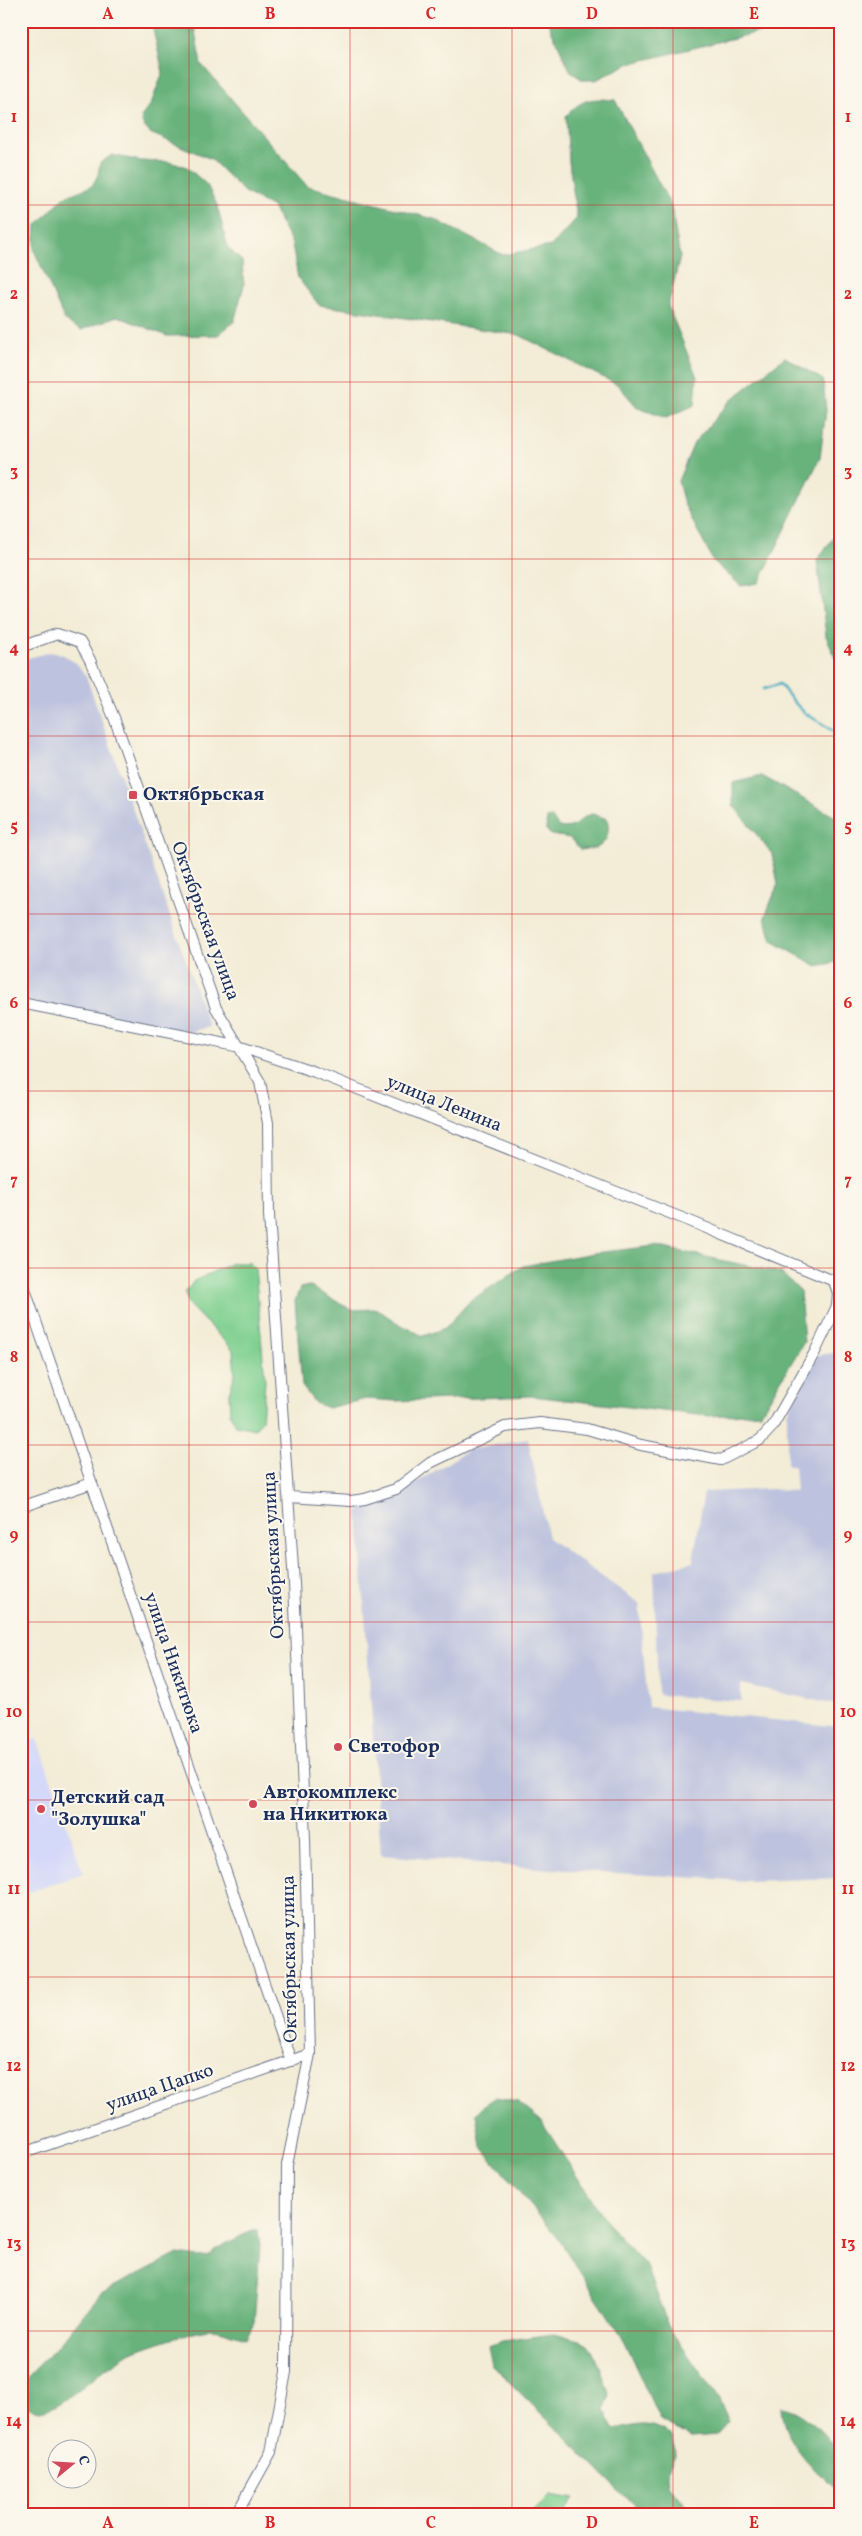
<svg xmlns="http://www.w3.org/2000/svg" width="862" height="2536" font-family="Vollkorn,serif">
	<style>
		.built { fill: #d4d8f9 }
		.industrial { fill: #bdc3de }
		.green { fill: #80d091; stroke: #4e8078 }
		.forest { fill: #68b27b; stroke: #42706c }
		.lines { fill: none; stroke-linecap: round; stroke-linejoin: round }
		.stream { stroke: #45adc5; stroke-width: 2.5 }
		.minor-casing { stroke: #677188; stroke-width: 12 }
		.minor { stroke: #fff; stroke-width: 10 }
		.grid { fill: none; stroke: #d62828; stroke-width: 1; stroke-opacity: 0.55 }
		.poi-dot { fill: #d1495b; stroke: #fbf7ec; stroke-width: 2 }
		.labels { text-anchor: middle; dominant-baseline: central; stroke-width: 4; stroke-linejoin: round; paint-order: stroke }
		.poi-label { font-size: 19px; font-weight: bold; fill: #1b2f5e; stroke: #fbf7ec; text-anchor: start }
		.street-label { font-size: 19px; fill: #1b2f5e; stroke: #fbf7ec }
		.neatline { fill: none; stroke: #d62828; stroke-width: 2 }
		.grid-label { font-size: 16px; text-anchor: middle; font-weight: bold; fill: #d62828 }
	</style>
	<rect width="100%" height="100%" fill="#fbf7ec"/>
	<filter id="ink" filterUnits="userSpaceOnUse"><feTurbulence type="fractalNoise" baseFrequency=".02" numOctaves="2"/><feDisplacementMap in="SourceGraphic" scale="10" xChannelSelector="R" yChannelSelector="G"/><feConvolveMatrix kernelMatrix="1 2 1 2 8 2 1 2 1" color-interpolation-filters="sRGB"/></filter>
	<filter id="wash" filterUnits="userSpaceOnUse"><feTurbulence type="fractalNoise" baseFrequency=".0096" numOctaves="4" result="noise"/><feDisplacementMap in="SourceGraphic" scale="20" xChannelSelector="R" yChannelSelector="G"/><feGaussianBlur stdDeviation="1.12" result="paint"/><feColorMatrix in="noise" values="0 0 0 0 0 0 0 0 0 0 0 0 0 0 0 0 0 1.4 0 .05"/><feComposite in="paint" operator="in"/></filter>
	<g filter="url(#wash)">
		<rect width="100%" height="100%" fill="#f3ecd6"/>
		<path class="built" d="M37,1739L83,1873L21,1895V1744Z"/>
		<path class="industrial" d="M50,652L64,655L77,664L86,676L209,1027L176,1035L21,1001V660Z
			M841,1352V1706L741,1684V1701L658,1695L654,1572L693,1562L704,1492L773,1489L796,1491L794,1465H787V1413L818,1355Z
			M528,1439L548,1538L639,1603L648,1707L841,1727V1878L748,1881L550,1869L381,1855L358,1511L400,1493L468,1450Z"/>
		<path class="green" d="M232,1263H250L255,1268L265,1381L262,1421L254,1429L236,1425L230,1414L229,1393L235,1374L233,1350L188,1304L185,1293L194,1281Z
			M549,2495L574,2499L562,2515H529Z"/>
		<path class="forest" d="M151,21H193L201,64L307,186L434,219L503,255L551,246L577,218L569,162L566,116C583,98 591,98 615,100L671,206L680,257L668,306L697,377L695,405L666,418L638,408L618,385L519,335L319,305L298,278L292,244L273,207L244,192L211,159L150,133L143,125L141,117L151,104L163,72Z
			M547,21H804L628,64L596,80H583L571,72Z
			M112,155L141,161L169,162L187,167L207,185L217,205L228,248L242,261L244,285L234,322L218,335L167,336L117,316L81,330L65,321L34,250L36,226L64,197L92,186L98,175L100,163Z
			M785,357L823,380L826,410L820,458L759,583L741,586L713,561L684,504L678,481L694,443L730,401Z
			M836,534L841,536V672L826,636L817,560Z
			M762,776L841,820V961L817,966L772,941L765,917L778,884L772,854L733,805V783Z
			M593,814L607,819C610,830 608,843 596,848C592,849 584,849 580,850L570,838L551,835L546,830L547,818L551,817L559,827C579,831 578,816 593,814Z
			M655,1246L781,1273L800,1291L804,1342L761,1413L707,1416L532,1396L396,1401L366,1399L328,1408L315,1403L302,1386L295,1301L300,1288L309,1286L352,1310L377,1309L396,1322L423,1336L445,1328L470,1301L523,1266L594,1253Z
			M495,2098L518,2102L541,2121L607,2223L648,2268L668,2326L718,2398L728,2422L716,2435L691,2437L660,2420L622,2337L558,2238L481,2146L476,2114L483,2106Z
			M253,2230H258L260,2246L254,2322L246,2338C234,2335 222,2329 209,2329C195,2330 145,2346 132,2352C106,2363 61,2411 38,2411C35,2410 30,2408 27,2406L21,2387L35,2368L58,2346L101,2293L178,2254L198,2257L208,2256L216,2249Z
			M553,2334L580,2340L589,2346L600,2367L609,2394L605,2410L613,2429C641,2426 647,2419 673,2436L675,2454L666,2475L667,2484L695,2515H644L492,2365L488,2346L503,2341Z
			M781,2407C802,2408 834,2441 841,2460C844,2470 841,2486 841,2496C818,2472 782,2442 781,2407Z"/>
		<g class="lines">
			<path class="stream" d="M764,689L780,684C787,694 795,704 804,712C814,720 826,724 835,733L841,731"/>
		</g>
	</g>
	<g filter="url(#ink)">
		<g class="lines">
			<g class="minor-casing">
				<path id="minor" d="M21,647L57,634L80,642L90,660L115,720L216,1008L260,1082L268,1123L269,1215L294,1583L305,1839L310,2054L287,2165L286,2372L271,2452L236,2515
					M21,1003L241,1047L315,1072L692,1222L841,1284
					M21,1278L291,2061
					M834,1281L838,1293L837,1306
					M289,1497L351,1501L365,1499L396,1489L430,1463L505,1427L540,1423L587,1429L641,1445L721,1460L760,1440L772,1427L815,1352L837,1306L841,1304
					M21,1507L92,1483
					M21,2154L310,2054"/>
			</g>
			<use href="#minor" class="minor"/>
		</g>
	</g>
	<path class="grid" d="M189,21V2515M350,21V2515M512,21V2515M673,21V2515M21,205H841M21,382H841M21,559H841M21,736H841M21,914H841M21,1091H841M21,1268H841M21,1445H841M21,1622H841M21,1800H841M21,1977H841M21,2154H841M21,2331H841"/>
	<g class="poi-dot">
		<rect x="128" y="790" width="10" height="10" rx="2.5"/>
		<circle cx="338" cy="1747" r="5"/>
		<circle cx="253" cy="1804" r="5"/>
		<circle cx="41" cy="1809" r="5"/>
	</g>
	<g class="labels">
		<g class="poi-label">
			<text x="143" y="795">Октябрьская</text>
			<text x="348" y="1747">Светофор</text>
			<text x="263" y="1793">Автокомплекс<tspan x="263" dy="22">на Никитюка</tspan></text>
			<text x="51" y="1798">Детский сад<tspan x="51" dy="22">"Золушка"</tspan></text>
		</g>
		<g class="street-label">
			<text transform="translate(205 921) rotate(70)">Октябрьская улица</text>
			<text transform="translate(444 1104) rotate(22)">улица Ленина</text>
			<text transform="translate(274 1555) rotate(-93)">Октябрьская улица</text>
			<text transform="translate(173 1663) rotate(71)">улица Никитюка</text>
			<text transform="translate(290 1959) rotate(-91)">Октябрьская улица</text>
			<text transform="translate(160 2088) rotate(-19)">улица Цапко</text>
		</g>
	</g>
	<rect width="862" height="2536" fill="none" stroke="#fbf7ec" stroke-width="55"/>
	<g transform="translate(72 2464) rotate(72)"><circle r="24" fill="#fbf7ec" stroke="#a1a7b3"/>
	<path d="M0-4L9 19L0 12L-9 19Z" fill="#d1495b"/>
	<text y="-8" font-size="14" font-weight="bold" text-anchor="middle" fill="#1b2f5e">С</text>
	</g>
	<rect x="28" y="28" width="806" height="2480" class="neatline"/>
	<g class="grid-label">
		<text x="108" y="19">A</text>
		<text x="270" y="19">B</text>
		<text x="431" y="19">C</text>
		<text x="592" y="19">D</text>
		<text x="754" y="19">E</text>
		<text x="14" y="122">1</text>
		<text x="848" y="122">1</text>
		<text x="14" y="299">2</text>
		<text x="848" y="299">2</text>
		<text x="14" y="476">3</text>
		<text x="848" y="476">3</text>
		<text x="14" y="653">4</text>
		<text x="848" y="653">4</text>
		<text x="14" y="831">5</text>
		<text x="848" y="831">5</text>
		<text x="14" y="1008">6</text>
		<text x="848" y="1008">6</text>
		<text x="14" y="1185">7</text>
		<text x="848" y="1185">7</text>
		<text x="14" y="1362">8</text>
		<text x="848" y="1362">8</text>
		<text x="14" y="1540">9</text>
		<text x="848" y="1540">9</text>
		<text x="14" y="1717">10</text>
		<text x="848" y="1717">10</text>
		<text x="14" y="1894">11</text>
		<text x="848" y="1894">11</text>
		<text x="14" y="2071">12</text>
		<text x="848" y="2071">12</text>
		<text x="14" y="2248">13</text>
		<text x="848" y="2248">13</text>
		<text x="14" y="2426">14</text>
		<text x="848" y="2426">14</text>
		<text x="108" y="2528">A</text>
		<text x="270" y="2528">B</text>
		<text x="431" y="2528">C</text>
		<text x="592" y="2528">D</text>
		<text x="754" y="2528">E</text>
	</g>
</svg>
